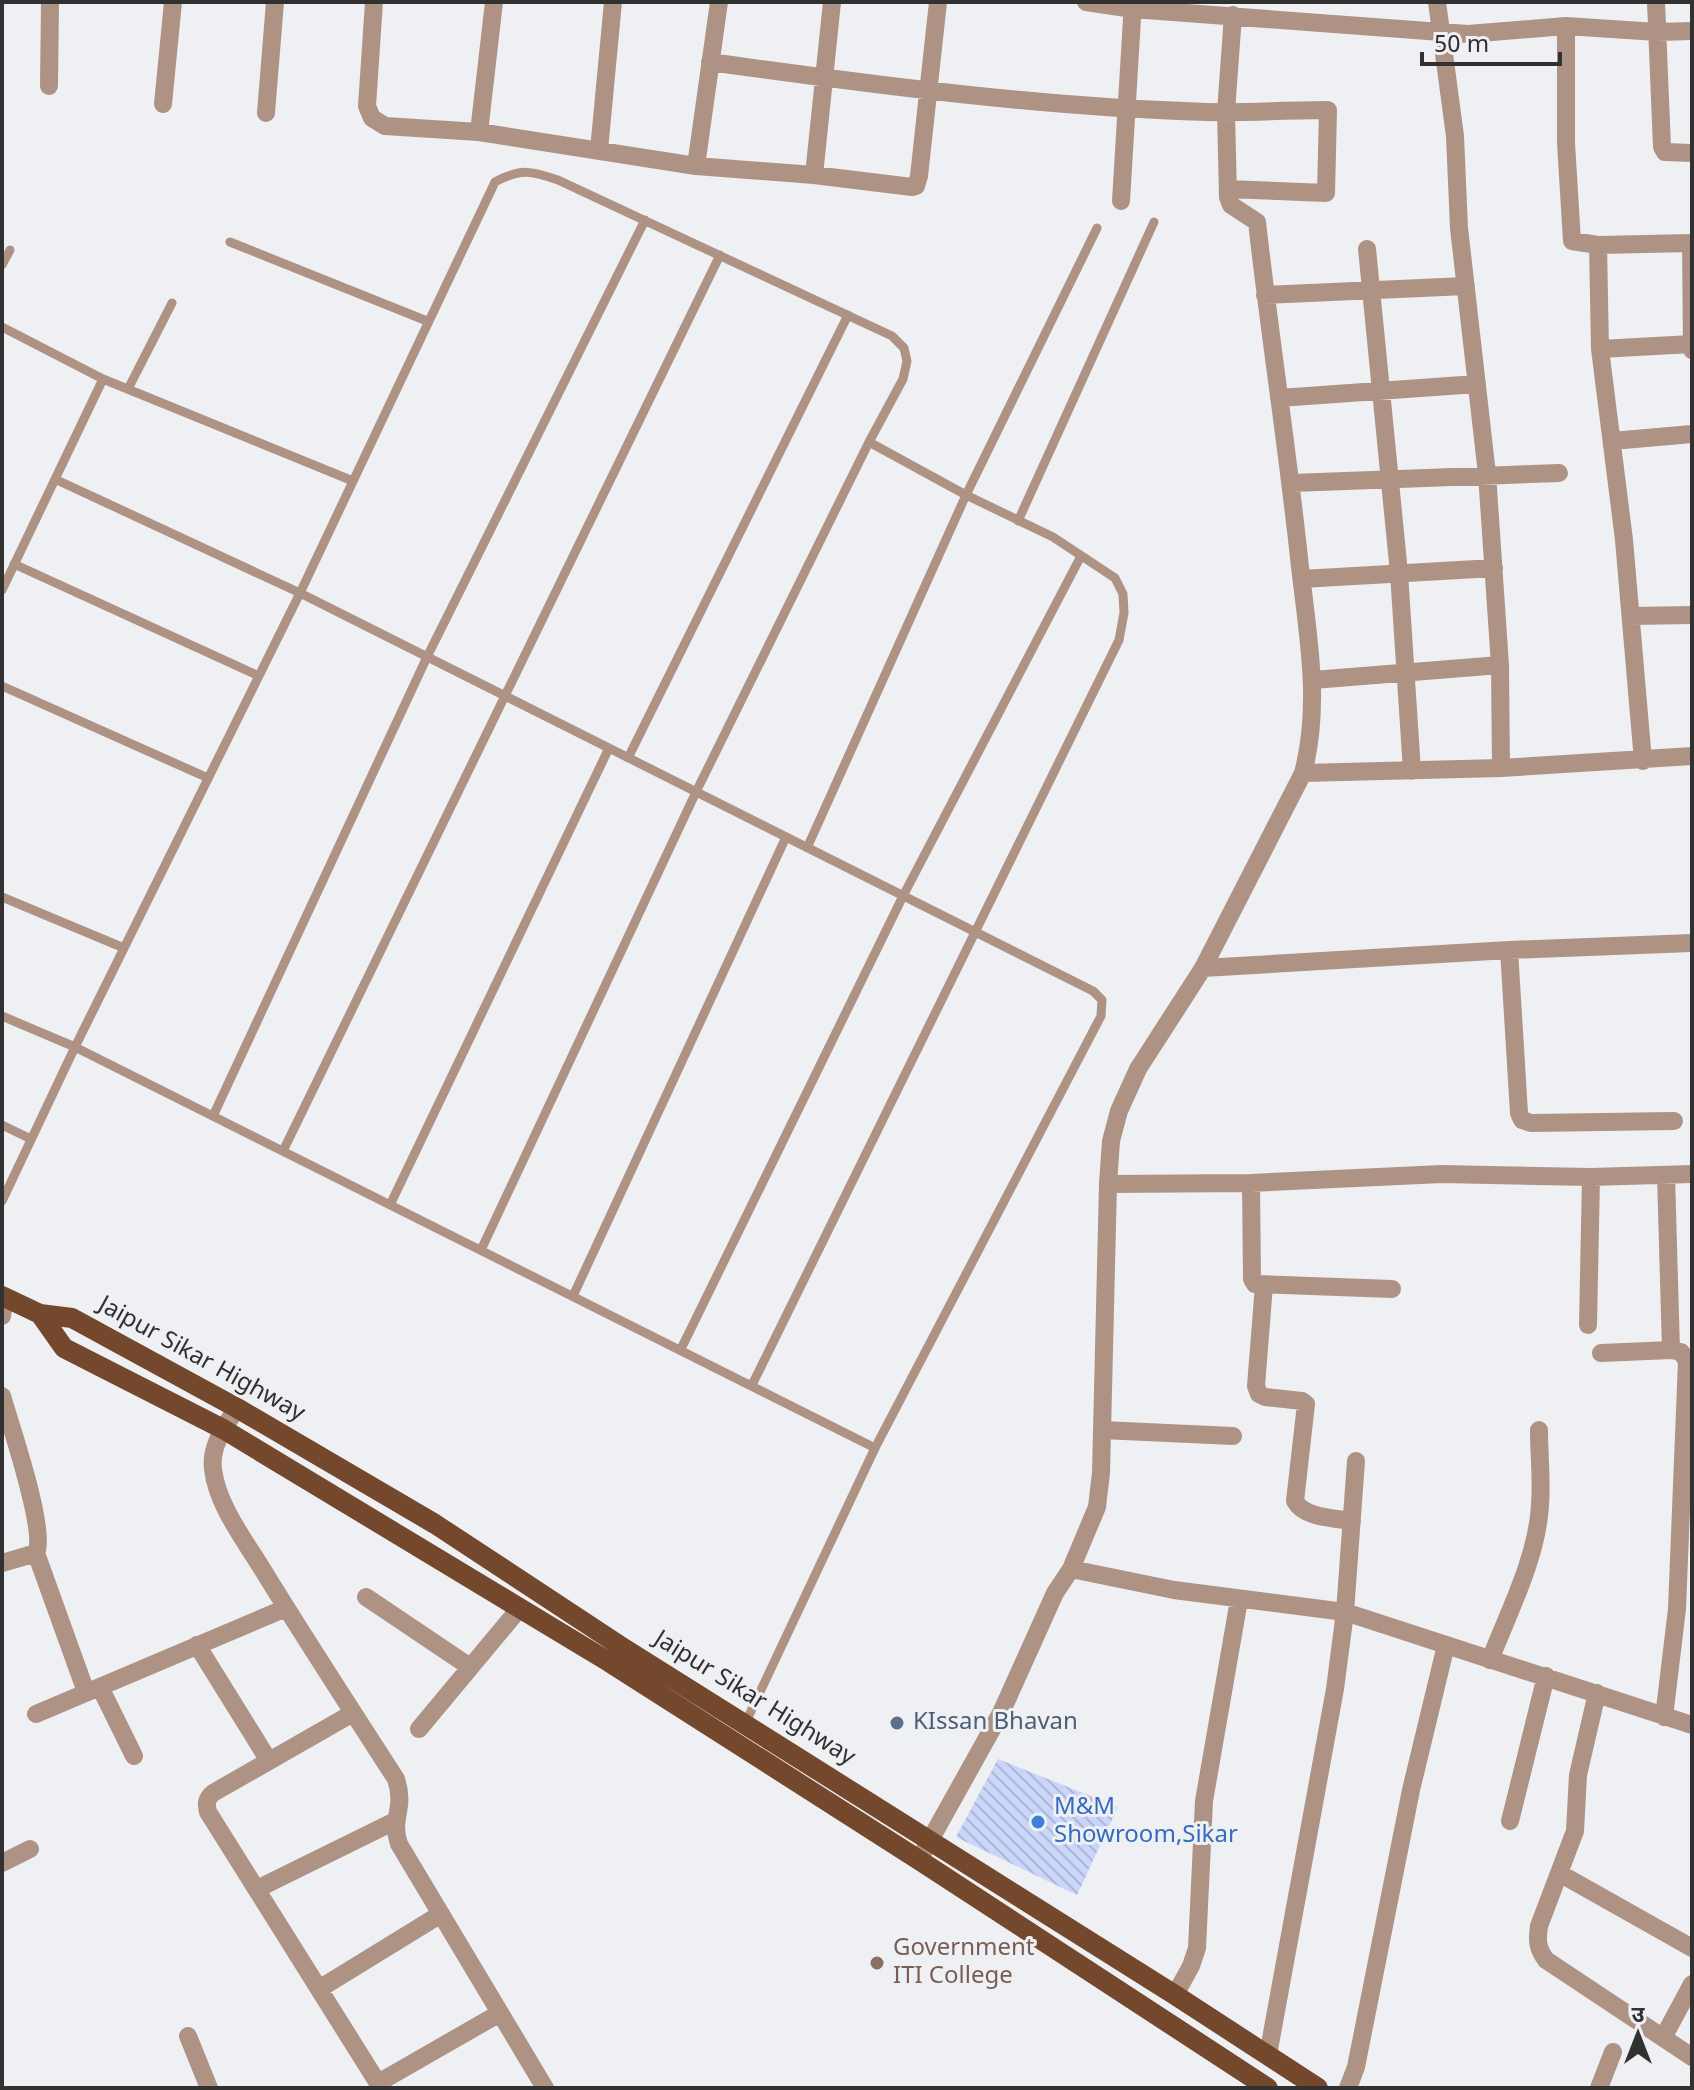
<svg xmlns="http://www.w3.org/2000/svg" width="1694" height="2090" font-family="Georgia,'Noto Sans Devanagari',serif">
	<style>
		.building { fill: url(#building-back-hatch) }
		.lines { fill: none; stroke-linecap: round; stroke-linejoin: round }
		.service { stroke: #ae9384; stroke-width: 9 }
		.minor { stroke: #ae9384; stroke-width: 18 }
		.primary { stroke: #73482c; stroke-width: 20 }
		.service-dot { fill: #5c6f8a; stroke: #eff0f3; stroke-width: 3 }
		.shop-dot { fill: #3f7fe0; stroke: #eff0f3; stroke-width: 3 }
		.education-dot { fill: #8d6e63; stroke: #eff0f3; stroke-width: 3 }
		.labels { text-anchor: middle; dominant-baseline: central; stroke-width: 6; stroke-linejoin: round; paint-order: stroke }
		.street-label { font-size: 24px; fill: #313132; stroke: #eff0f3 }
		.service-label { font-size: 24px; fill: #4e5e75; stroke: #eff0f3; text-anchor: start }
		.shop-label { font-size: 24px; fill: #366cbe; stroke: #eff0f3; text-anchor: start }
		.education-label { font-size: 24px; fill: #785e54; stroke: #eff0f3; text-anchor: start }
	</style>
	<defs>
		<pattern id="building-back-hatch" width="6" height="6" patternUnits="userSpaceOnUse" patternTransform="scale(2)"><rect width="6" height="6" fill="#c9d5f9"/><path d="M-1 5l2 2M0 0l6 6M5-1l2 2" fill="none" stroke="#adb7d6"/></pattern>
	</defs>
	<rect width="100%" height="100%" fill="#eff0f3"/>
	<path class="building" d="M998,1759L1118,1807L1077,1895L956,1837Z"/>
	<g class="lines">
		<path class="service" d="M230,242L427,321
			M2,265L10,250
			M2,327L103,379L353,481
			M128,389L172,303
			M57,480L300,593L1093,991L1102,1000L1101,1016L875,1448L744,1726
			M1018,521L1154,222
			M14,564L259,676
			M2,590L103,379
			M2,686L208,778
			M628,758L848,315
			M807,848L966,495L1097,228
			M2,897L124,948
			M2,1016L75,1047L875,1448
			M213,1116L427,657L645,220
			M2,1125L31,1139
			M283,1151L720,255
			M2,1201L75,1047L300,593L495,182C521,168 532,171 558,180L892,336L904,348L907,361L903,379L869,442L696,792L481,1250
			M390,1205L609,748
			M573,1296L786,837
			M681,1349L903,896L1081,556
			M752,1385L1119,640L1124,613L1123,594L1115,578L1053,537L966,495L869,442"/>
		<path class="minor" d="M374,2L367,106L372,118L385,126L479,132L696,166L814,175L912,187L916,186L919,176L938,2
			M1086,2L1133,9L1468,34L1566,26L1657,32L1692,31
			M1656,2L1662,147L1665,152L1692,153
			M1566,26V143L1572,241L1598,245L1600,349L1624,540L1643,761
			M710,62C874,85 1041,107 1207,112C1247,113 1288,110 1328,110L1326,193L1228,189
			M49,86L50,2
			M163,104L173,2
			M266,113L275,2
			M479,132L494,2
			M599,150L613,2
			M696,166L719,2
			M814,175L832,2
			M1121,201L1133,2
			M1691,243L1692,350
			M1598,245L1692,243
			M1367,249L1399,573L1412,771
			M1265,295L1466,286
			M1600,349L1692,344
			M1279,398L1477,384
			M1612,441L1692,434
			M1292,483L1559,473
			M1302,579L1494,568
			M1631,616L1692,615
			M1500,665L1501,768
			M1313,680L1500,665L1487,474L1459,228L1455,136L1437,2
			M1303,773L1501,768L1692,756
			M1509,950L1519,1113L1522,1120L1531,1123L1674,1121
			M1203,968L1509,950L1692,943
			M1666,1175L1671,1350
			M1251,1183L1252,1279L1255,1284L1392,1289
			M1108,1184L1251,1183L1442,1174L1591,1177L1692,1174
			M1264,1285L1256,1386L1259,1394L1265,1397L1302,1401L1306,1404L1295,1501C1304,1518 1334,1518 1352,1521
			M2,1316L5,1297
			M1588,1325L1591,1177
			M1601,1353L1671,1350L1681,1352L1687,1361L1677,1609L1664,1717
			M2,1396C10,1424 47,1531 36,1553L2,1563
			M237,1408C225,1426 210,1446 213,1469C217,1504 243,1538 261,1567C305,1639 351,1709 396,1779C406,1809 390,1817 399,1844L545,2088
			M1102,1430L1233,1436
			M36,1553L86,1692
			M1071,1569L1174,1590L1345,1612L1692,1725
			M366,1597L470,1667
			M197,1645L269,1761
			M1490,1660C1509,1611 1537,1558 1540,1505C1542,1480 1539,1455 1539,1430
			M100,1687L134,1756
			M1597,1693L1578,1775L1575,1831L1539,1926C1537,1940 1537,1948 1546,1960L1692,2057
			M353,1713L213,1793C206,1799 206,1804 208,1812L381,2088
			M36,1714L286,1608
			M419,1729L519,1609
			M1510,1821L1546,1676
			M919,1860L1001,1713L1055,1593L1071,1569L1097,1507L1101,1473L1108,1184L1111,1141L1119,1111L1138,1069L1203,968L1303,773C1321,705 1308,636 1300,567C1288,452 1270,338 1257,222L1231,205L1228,197L1226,112L1233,15
			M2,1863L30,1849
			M1559,1873L1692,1948
			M257,1889L395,1821
			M319,1989L441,1914
			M1175,1995L1191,1966L1197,1948L1204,1801L1239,1600
			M188,2036L209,2088
			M1663,2038L1692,1984
			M1268,2055L1335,1689L1345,1612L1356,1461
			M378,2083L500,2013
			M1348,2088L1356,2067L1411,1790L1446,1645
			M1599,2088L1613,2052"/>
		<path class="primary" d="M2,1296L40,1314L72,1318L237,1408L435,1524L622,1647L1175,1995L1318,2088
			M40,1314L64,1348L223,1429L609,1662L919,1860L1268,2088"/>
	</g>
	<circle class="service-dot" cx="897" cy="1723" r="8"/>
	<circle class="shop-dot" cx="1038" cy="1822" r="8"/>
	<circle class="education-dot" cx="877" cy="1963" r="8"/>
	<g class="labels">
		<g class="street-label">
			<text transform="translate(201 1360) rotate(29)">Jaipur Sikar Highway</text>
			<text transform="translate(754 1699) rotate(32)">Jaipur Sikar Highway</text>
		</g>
		<g class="service-label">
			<text x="913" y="1723">KIssan Bhavan</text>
		</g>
		<g class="shop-label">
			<text x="1054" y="1808">M&amp;M<tspan x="1054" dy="28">Showroom,Sikar</tspan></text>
		</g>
		<g class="education-label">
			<text x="893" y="1949">Government<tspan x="893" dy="28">ITI College</tspan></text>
		</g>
	</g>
	<rect width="1694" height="2090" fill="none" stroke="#313132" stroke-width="8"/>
	<g transform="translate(1638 2034)" stroke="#eff0f3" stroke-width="6" paint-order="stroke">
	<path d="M0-6L14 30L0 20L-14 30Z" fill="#313132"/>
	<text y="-12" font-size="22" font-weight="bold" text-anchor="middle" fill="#313132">उ</text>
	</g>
	<path d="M1422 52v12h138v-12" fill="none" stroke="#313132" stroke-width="4"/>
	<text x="1434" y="52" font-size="24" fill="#313132" stroke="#eff0f3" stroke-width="6" paint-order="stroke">50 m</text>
</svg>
